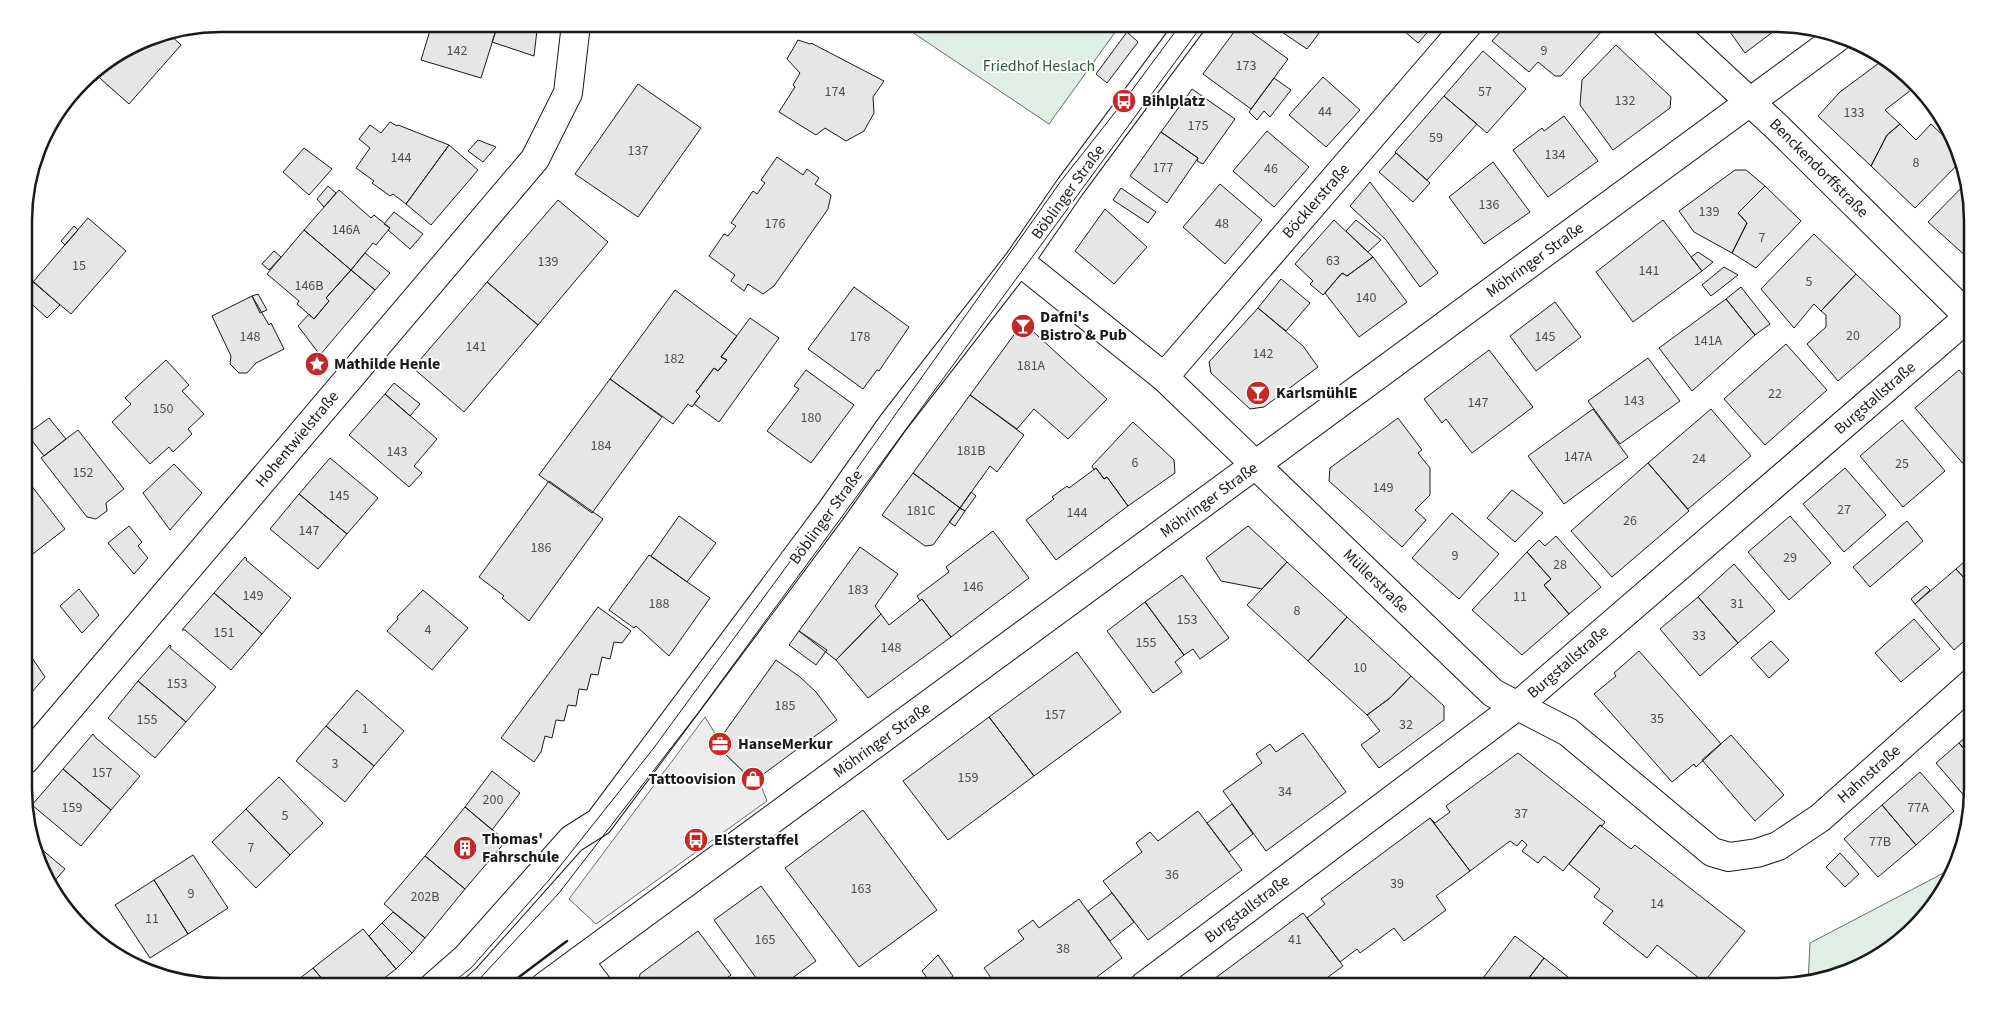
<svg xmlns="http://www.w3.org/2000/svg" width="1997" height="1010" font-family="'Source Sans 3',sans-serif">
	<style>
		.green { fill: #e0efe3; stroke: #6a6a6a }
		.parking { fill: #ededed; stroke: #6a6a6a }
		.building { fill: #e6e6e6; stroke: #1a1a1a }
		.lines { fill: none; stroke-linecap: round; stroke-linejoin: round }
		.street-casing { stroke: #1a1a1a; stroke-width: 30 }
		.secondary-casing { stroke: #1a1a1a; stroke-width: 30 }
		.street { stroke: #fff; stroke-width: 28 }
		.secondary { stroke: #fff; stroke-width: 28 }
		.tram { stroke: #1a1a1a; stroke-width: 1 }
		.wall { stroke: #1a1a1a; stroke-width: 2.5 }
		.labels { text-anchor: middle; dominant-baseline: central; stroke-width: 4; stroke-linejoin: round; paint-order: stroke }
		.number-label { font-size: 14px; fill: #4d4d4d }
		.park-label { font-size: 16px; fill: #2b5a34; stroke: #fff }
		.poi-label { font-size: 16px; font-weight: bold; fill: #1a1a1a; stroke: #fff; text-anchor: start }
		.street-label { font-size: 16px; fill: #1a1a1a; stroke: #fff }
		.rim { fill: none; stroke: #1a1a1a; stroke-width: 2.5 }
	</style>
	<rect width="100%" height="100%" fill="#fff"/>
	<path class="green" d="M900,24H1121L1049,124Z
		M1955,867L1953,876L1924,919L1885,953L1839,976L1808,982L1810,943Z"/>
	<path class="parking" d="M705,717L719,740L720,749L750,778H758L767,801L596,924L569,899Z"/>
	<path class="building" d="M432,24H498L481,78L421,60Z
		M498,24H517L537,30L534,56L492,42Z
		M1240,24L1288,59L1251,109L1203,74Z
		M1270,24H1326L1307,49Z
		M1396,24H1435L1418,43Z
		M1507,24H1594L1602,31L1561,76H1555L1538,62L1529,72L1492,41Z
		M1721,24H1775L1782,25L1745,53L1730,32Z
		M1127,32L1138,42L1107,83L1096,74Z
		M169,34L181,45L129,104L93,72L146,39Z
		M798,40L810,44L811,43L884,81L873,97L874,113L864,131L846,141L825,128L816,135L779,112L795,87L793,85L800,73L787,59Z
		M1616,45L1671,97L1670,108L1613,150L1580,105L1582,80Z
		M1483,51L1526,89L1487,133L1444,96Z
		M1883,60L1915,87L1885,110L1900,124L1887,135L1871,166L1818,116L1840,92Z
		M1323,77L1360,110L1326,147L1289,115Z
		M1274,78L1291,90L1270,117L1264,111L1257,120L1249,112Z
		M638,84L701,128L638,217L575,174Z
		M1192,89L1235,119L1203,164L1197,161L1198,158L1161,132Z
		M1444,96L1477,124L1427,180L1395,152Z
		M1564,116L1598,161L1548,197L1513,150L1542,128L1544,131Z
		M390,122L397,126L398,125L449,145L406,204L393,194L390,196L372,183L374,181L356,168L370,148L359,139L370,125L381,133Z
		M1900,124L1916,140L1931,124L1952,144L1950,146L1962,160L1915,208L1871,166L1887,135Z
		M1267,131L1309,167L1274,207L1233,171Z
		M1161,132L1198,158L1167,203L1130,176Z
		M478,140L496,147L483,162L468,151Z
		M449,145L478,170L431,225L406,204Z
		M304,148L332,169L309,195L283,172Z
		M1396,153L1430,183L1413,202L1379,172Z
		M777,157L803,175L807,169L819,178L815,184L831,195L828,209L774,286L763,294L748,284L744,291L731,281L735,275L709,256L724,234L728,236L736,226L731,223L753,191L757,194L765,183L761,180Z
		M1493,162L1530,212L1484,244L1449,197Z
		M1735,170H1746L1765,186L1738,213L1747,223L1732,253L1694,232L1679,211Z
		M1968,181L1972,196V258L1969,259L1928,222Z
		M1370,182L1438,273L1420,287L1386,240L1350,206Z
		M1220,184L1262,220L1225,264L1183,227Z
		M328,186L336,193L324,207L317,199Z
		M1765,186L1801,221L1756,268L1732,253L1747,223L1738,213Z
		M1121,188L1156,212L1148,223L1113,200Z
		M339,190L371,218L374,215L390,228L376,245L373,243L351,270L304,230Z
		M558,200L608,242L538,325L487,282Z
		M1105,209L1147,247L1114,284L1075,251Z
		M394,212L423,234L410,249L388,230L390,228L384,224Z
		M88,218L126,251L71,314L33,282Z
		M1334,220L1373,257L1347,276L1342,273L1323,295L1310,284L1313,281L1295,264Z
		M1356,220L1381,240L1368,252L1346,231Z
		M1663,220L1702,271L1633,322L1596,272Z
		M74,226L78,230L65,245L61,241Z
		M304,230L351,270L326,298L329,301L314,319L297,304L299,301L267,274Z
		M1814,234L1856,274L1821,311L1814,304L1794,328L1761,289Z
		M274,251L281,257L269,270L262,264Z
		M1698,252L1713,262L1702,271L1691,257Z
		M365,253L390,273L375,290L351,270Z
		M1373,257L1407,302L1359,337L1325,293L1342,273L1347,276Z
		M1724,267L1738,275L1711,296L1702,285Z
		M351,270L375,290L320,355L298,326L309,314L314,319L329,301L326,298Z
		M1856,274L1900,316V327L1838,381L1807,344L1826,327V315L1821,311Z
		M1281,279L1310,303L1286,331L1258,308Z
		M34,282L60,305L47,318L24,297V293Z
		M487,282L538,325L464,412L413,368Z
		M854,287L909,327L879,371L877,370L863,389L808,349Z
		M1741,287L1770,324L1755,335L1726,299Z
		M675,290L737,336L721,357L727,360L718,371L714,368L696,392L700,396L692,407L688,404L673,424L610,379Z
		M258,294L267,310L260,313L252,296Z
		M252,296L269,325L271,323L284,349L256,363L247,373H239L230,364L231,356L212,316Z
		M1726,299L1755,335L1692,391L1659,348Z
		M1555,302L1581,337L1536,371L1510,336Z
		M1258,308L1303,346L1318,367L1264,407L1250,409L1211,373L1209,362Z
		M750,318L779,338L719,422L694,404L700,396L696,392L714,368L718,371L727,360L721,357Z
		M1023,326H1027L1107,399L1068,439L1034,409L1017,429L970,395L1019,328Z
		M1786,344L1827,390L1765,445L1724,399Z
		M1489,350L1533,407L1472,453L1446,419L1442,423L1424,399Z
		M1648,358L1680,401L1620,444L1588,401Z
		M166,360L189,385L182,391L204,414L188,429L192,434L173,452L169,447L150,464L112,422L131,404L125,398Z
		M806,370L854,405L811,463L767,431L799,389L794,386Z
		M1959,370L1972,385V474L1915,408Z
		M610,379L662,417L592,513L539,475Z
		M394,383L420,404L410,416L385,394Z
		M385,394L437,439L414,466L422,473L409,487L349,435Z
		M970,395L1024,435L997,472L990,466L960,508L913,473Z
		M1593,409L1628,457L1564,504L1528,456Z
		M1711,409L1751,456L1688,509L1648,463Z
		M49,418L66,439L44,456L27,434Z
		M1398,418L1422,450L1418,453L1430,468V495L1415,510L1426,520L1402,547L1329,481L1330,468Z
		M1902,420L1945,471L1903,507L1860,456Z
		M1133,422L1174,460L1175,473L1128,506L1107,477L1104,479L1096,468L1094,470L1092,466Z
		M78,430L124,489L106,503L107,511L96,519L87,517L41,458Z
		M330,458L378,498L347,534L299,494Z
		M1648,463L1689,511L1612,577L1571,531Z
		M174,464L202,493L170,530L143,493Z
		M1096,468L1104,479L1107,477L1128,506L1056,560L1026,520L1054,499L1052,497L1067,486L1069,488Z
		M1845,468L1886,515L1844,552L1803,504Z
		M913,473L960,508L933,545L925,546L882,515Z
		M27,480L65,529L25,560V482Z
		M549,481L603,519L529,621L502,598L504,596L479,577Z
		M1512,490L1543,513L1515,542L1487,518Z
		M971,492L976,496L965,511L960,508Z
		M299,494L347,534L318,569L270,529Z
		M960,508L965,511L955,526L949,522Z
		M1452,513L1499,554L1459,599L1412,558Z
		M679,516L716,543L687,582L651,556Z
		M1790,516L1831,563L1789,600L1748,552Z
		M1907,521L1923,541L1870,587L1853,567Z
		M129,526L142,542L138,546L148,558L134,574L108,543Z
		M1248,526L1287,562L1262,589L1221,581L1206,558Z
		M993,531L1029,578L951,637L922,599L920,601L917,596L949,572L946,567Z
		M1556,536L1601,587L1569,614L1544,585L1551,579L1527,552L1539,540L1545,546Z
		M860,547L898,574L875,606L881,614L836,660L799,631Z
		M1527,552L1551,579L1544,585L1569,614L1522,655L1472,610Z
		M1973,554V588L1956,569Z
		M649,555L710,598L669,656L636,626L634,628L609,610Z
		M245,557L247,559L246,560L291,598L262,634L214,593Z
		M1287,562L1347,617L1308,661L1247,605Z
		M1734,564L1775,611L1738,643L1698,597Z
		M1956,569L1973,588V633L1954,650L1915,604Z
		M1182,575L1229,638L1200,659L1193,649L1184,655L1145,602Z
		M1926,586L1930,590L1915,604L1911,599Z
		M79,589L99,615L82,633L60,606Z
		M423,590L468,628L432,670L387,631L398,619L397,617Z
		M214,593L262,634L231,670L185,630H182Z
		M1698,597L1738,643L1700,676L1660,629Z
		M922,599L951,637L868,698L836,660L881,614L889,625Z
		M1145,602L1184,655L1175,662L1182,672L1153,693L1107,631Z
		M598,607L631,631L622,643L614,642L610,659L602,657L598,675L591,674L587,690L579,689L576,706L568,705L564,721L556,720L552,738L545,736L541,752L534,762L501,738Z
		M1347,617L1411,676L1390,698L1367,715L1308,661Z
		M1914,619L1940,649L1901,682L1875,653Z
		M799,631L827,650L816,665L789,645Z
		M1771,641L1789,660L1769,678L1751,658Z
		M170,645L171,646L170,648L216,687L186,722L138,681Z
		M26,649L45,677L25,700V650Z
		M1639,651L1721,744L1696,767L1694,764L1672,782L1594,694L1616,676L1614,673Z
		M1077,652L1121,712L1034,776L989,717Z
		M776,660L800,677L816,692L837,720L758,778H750L720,749L719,740Z
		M1411,676L1444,706V720L1379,768L1361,745L1380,731L1367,715L1390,698Z
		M138,681L186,722L155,758L108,718Z
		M357,690L404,731L374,766L326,726Z
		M989,717L1034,776L948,840L903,781Z
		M326,726L374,766L345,802L296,761Z
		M1973,731V759L1959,743Z
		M1303,733L1346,792L1266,851L1223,791L1262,763L1256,754L1270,744L1276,752Z
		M93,734L96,738L140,776L111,810L63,769Z
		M1731,735L1784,795L1755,821L1702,760Z
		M1959,743L1973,759V789L1972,795L1967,799L1936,763Z
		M1518,753L1605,822L1602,826L1600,825L1563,871L1544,856L1538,863L1522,851L1527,845L1522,840L1517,846L1510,841L1470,871L1430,818L1435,823L1450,812L1446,806Z
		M63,769L111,810L81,846L32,805Z
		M492,771L520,793L492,830L465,807Z
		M1920,772L1954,811L1916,845L1882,805Z
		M279,777L323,823L290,855L246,809Z
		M1232,804L1253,834L1229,852L1207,823Z
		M1882,805L1916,845L1878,877L1844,839Z
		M465,807L506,841L465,889L425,856Z
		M246,809L290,855L256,888L212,842Z
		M863,810L937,910L859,967L785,868Z
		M1198,811L1242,870L1148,940L1103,881L1142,852L1136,843L1150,832L1158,841Z
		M1430,818L1470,871L1436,896L1446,910L1404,941L1394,928L1360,953L1357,949L1340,962L1307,918L1325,904L1321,899Z
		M1600,825L1631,849L1635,845L1745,931L1704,982L1657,945L1647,958L1603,923L1613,911L1594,897L1600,889L1569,864Z
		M33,842L65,869L51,885L39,864Z
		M1840,853L1859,874L1845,887L1826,867Z
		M193,855L228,908L188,934L154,880Z
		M425,856L465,889L425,938L384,904Z
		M154,880L188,934L150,958L115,905Z
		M761,886L816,961L781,986H762L714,920Z
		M1112,893L1134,922L1110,941L1088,911Z
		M1079,899L1122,958L1085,986H997L984,968L1024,939L1018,931L1033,920L1039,928Z
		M393,912L425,938L412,953L382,923Z
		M1303,913L1343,966L1316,986H1214L1218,984L1214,979Z
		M382,923L412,953L396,969L369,936Z
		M363,929L396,969L374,986H328L313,968Z
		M698,931L731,975L717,985L718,986H638L640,974Z
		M1515,936L1544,958L1523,986H1477Z
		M938,955L953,976L940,986H933L922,971Z
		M1544,958L1573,981L1569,986H1523Z
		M313,968L328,986H290Z
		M734,981L738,986H728Z
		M849,981L852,986H842Z
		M1573,981L1579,986H1569Z"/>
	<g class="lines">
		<g class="street-casing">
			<path id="street" d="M1666,24L1777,127L1969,317
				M1019,261L1164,377L1493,693L1568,732L1712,852L1729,857L1757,853L1778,846L1820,818L1973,682
				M1164,377L1468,24
				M25,760L535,159L568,93L576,24
				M579,961L598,986
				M434,986L466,958L572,839L599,822L831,511L893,423L1019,261L1070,187L1191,24
				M1144,986L1517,706L1972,314"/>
		</g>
		<g class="secondary-casing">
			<path id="secondary" d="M545,986L1837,38"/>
		</g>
		<use href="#street" class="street"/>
		<use href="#secondary" class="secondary"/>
		<path class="tram" d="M448,986L471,968L549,880L653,749L827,511L1061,181L1124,101L1181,24
			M473,986L559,893L698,713L1203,24"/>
		<path class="wall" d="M507,986L567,941"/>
	</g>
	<defs>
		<g id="bus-disc" transform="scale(1.25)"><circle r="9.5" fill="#c62828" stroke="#fff"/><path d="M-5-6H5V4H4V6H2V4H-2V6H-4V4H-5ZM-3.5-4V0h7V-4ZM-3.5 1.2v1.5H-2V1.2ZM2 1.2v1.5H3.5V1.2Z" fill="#fff"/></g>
		<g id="bar-disc" transform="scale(1.25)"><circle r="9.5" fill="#c62828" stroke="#fff"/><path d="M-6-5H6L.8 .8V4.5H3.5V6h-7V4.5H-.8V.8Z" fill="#fff"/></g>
		<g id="sight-disc" transform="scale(1.25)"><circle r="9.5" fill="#c62828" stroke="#fff"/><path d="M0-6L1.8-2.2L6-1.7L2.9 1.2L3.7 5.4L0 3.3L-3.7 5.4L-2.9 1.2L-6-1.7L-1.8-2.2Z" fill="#fff"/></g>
		<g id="office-disc" transform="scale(1.25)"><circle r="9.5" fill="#c62828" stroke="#fff"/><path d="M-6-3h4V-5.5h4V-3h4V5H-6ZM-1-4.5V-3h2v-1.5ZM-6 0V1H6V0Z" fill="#fff"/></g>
		<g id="shop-disc" transform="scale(1.25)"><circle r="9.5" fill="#c62828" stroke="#fff"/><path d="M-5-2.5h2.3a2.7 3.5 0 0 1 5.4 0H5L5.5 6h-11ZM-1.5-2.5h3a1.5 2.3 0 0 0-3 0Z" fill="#fff"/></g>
		<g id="building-disc" transform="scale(1.25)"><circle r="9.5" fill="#c62828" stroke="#fff"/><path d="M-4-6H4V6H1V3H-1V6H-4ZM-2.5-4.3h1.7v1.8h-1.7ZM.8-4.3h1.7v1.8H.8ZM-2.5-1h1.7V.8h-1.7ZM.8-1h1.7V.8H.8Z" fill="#fff"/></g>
	</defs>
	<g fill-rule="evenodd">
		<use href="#bus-disc" x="1124" y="101"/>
		<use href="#bar-disc" x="1023" y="326"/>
		<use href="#sight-disc" x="317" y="364"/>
		<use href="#bar-disc" x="1258" y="393"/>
		<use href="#office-disc" x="720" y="744"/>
		<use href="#shop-disc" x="753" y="779"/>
		<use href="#bus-disc" x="696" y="840"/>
		<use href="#building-disc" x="465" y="848"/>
	</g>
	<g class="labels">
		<g class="number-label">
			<text x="457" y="51">142</text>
			<text x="1544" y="51">9</text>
			<text x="1246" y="66">173</text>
			<text x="835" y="92">174</text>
			<text x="1485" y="92">57</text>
			<text x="1625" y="101">132</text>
			<text x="1325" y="112">44</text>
			<text x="1854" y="113">133</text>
			<text x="1198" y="126">175</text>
			<text x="1436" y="138">59</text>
			<text x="638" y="151">137</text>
			<text x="1555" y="155">134</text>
			<text x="401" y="158">144</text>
			<text x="1916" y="163">8</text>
			<text x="1163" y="168">177</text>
			<text x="1271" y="169">46</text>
			<text x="1489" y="205">136</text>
			<text x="1709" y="212">139</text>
			<text x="775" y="224">176</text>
			<text x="1222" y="224">48</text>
			<text x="346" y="230">146A</text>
			<text x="1762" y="238">7</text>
			<text x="1333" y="261">63</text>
			<text x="548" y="262">139</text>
			<text x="79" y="266">15</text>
			<text x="1649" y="271">141</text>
			<text x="1809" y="282">5</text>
			<text x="309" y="286">146B</text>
			<text x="1366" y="298">140</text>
			<text x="1853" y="336">20</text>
			<text x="250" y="337">148</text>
			<text x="860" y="337">178</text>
			<text x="1545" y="337">145</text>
			<text x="1708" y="341">141A</text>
			<text x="476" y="347">141</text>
			<text x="1263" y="354">142</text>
			<text x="674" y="359">182</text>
			<text x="1031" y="366">181A</text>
			<text x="1775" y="394">22</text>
			<text x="1634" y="401">143</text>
			<text x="1478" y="403">147</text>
			<text x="163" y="409">150</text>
			<text x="811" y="418">180</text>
			<text x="601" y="446">184</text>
			<text x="971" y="451">181B</text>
			<text x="397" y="452">143</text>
			<text x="1578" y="457">147A</text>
			<text x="1699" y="459">24</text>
			<text x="1135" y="463">6</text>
			<text x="1902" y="464">25</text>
			<text x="83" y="473">152</text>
			<text x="1383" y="488">149</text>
			<text x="339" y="496">145</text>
			<text x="1844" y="510">27</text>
			<text x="921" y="511">181C</text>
			<text x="1077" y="513">144</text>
			<text x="1630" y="521">26</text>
			<text x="309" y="531">147</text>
			<text x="541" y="548">186</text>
			<text x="1455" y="556">9</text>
			<text x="1790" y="558">29</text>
			<text x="1560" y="565">28</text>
			<text x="973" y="587">146</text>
			<text x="858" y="590">183</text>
			<text x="253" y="596">149</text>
			<text x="1520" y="597">11</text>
			<text x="659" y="604">188</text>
			<text x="1737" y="604">31</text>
			<text x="1297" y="611">8</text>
			<text x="1187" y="620">153</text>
			<text x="428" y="630">4</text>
			<text x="224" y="633">151</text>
			<text x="1699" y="636">33</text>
			<text x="1146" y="643">155</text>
			<text x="891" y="648">148</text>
			<text x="1360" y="668">10</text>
			<text x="177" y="684">153</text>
			<text x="785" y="706">185</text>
			<text x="1055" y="715">157</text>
			<text x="1657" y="719">35</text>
			<text x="147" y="720">155</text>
			<text x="1406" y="725">32</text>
			<text x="365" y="729">1</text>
			<text x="335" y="764">3</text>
			<text x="102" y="773">157</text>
			<text x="968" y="778">159</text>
			<text x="1285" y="792">34</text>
			<text x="493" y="800">200</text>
			<text x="72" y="808">159</text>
			<text x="1918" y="808">77A</text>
			<text x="1521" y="814">37</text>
			<text x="285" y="816">5</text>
			<text x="1880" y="842">77B</text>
			<text x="251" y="848">7</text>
			<text x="1172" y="875">36</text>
			<text x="1397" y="884">39</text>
			<text x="861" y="889">163</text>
			<text x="191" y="894">9</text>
			<text x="425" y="897">202B</text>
			<text x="1657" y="904">14</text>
			<text x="152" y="919">11</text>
			<text x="765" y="940">165</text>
			<text x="1295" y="940">41</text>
			<text x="1063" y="949">38</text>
		</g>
		<g class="park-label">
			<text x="1039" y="66">Friedhof Heslach</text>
		</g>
		<g class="poi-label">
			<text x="1142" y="101">Bihlplatz</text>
			<text x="1040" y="317">Dafni's<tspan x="1040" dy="18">Bistro &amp; Pub</tspan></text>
			<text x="334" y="364">Mathilde Henle</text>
			<text x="1276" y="393">KarlsmühlE</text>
			<text x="738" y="744">HanseMerkur</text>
			<text x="736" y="779" text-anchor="end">Tattoovision</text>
			<text x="482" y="839">Thomas'<tspan x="482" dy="18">Fahrschule</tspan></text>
			<text x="714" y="840">Elsterstaffel</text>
		</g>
		<g class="street-label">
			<text transform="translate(1819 168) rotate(45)">Benckendorffstraße</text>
			<text transform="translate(1068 192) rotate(-54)">Böblinger Straße</text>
			<text transform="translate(1316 201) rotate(-49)">Böcklerstraße</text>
			<text transform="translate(1535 260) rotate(-36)">Möhringer Straße</text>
			<text transform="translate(1875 398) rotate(-41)">Burgstallstraße</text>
			<text transform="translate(297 439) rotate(-50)">Hohentwielstraße</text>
			<text transform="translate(1209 500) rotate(-36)">Möhringer Straße</text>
			<text transform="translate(826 517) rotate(-54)">Böblinger Straße</text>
			<text transform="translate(1376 581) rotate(44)">Müllerstraße</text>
			<text transform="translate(1568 662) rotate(-41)">Burgstallstraße</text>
			<text transform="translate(882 740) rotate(-36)">Möhringer Straße</text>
			<text transform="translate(1869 774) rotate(-42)">Hahnstraße</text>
			<text transform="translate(1247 909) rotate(-37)">Burgstallstraße</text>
		</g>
	</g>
	<path d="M0 0H1997V1010H0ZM221 32H1775A189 189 0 0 1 1964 221V789A189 189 0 0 1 1775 978H221A189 189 0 0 1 32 789V221A189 189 0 0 1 221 32Z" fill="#fff" fill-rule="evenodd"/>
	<path class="rim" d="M221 32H1775A189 189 0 0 1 1964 221V789A189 189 0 0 1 1775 978H221A189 189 0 0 1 32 789V221A189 189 0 0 1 221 32Z"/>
</svg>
